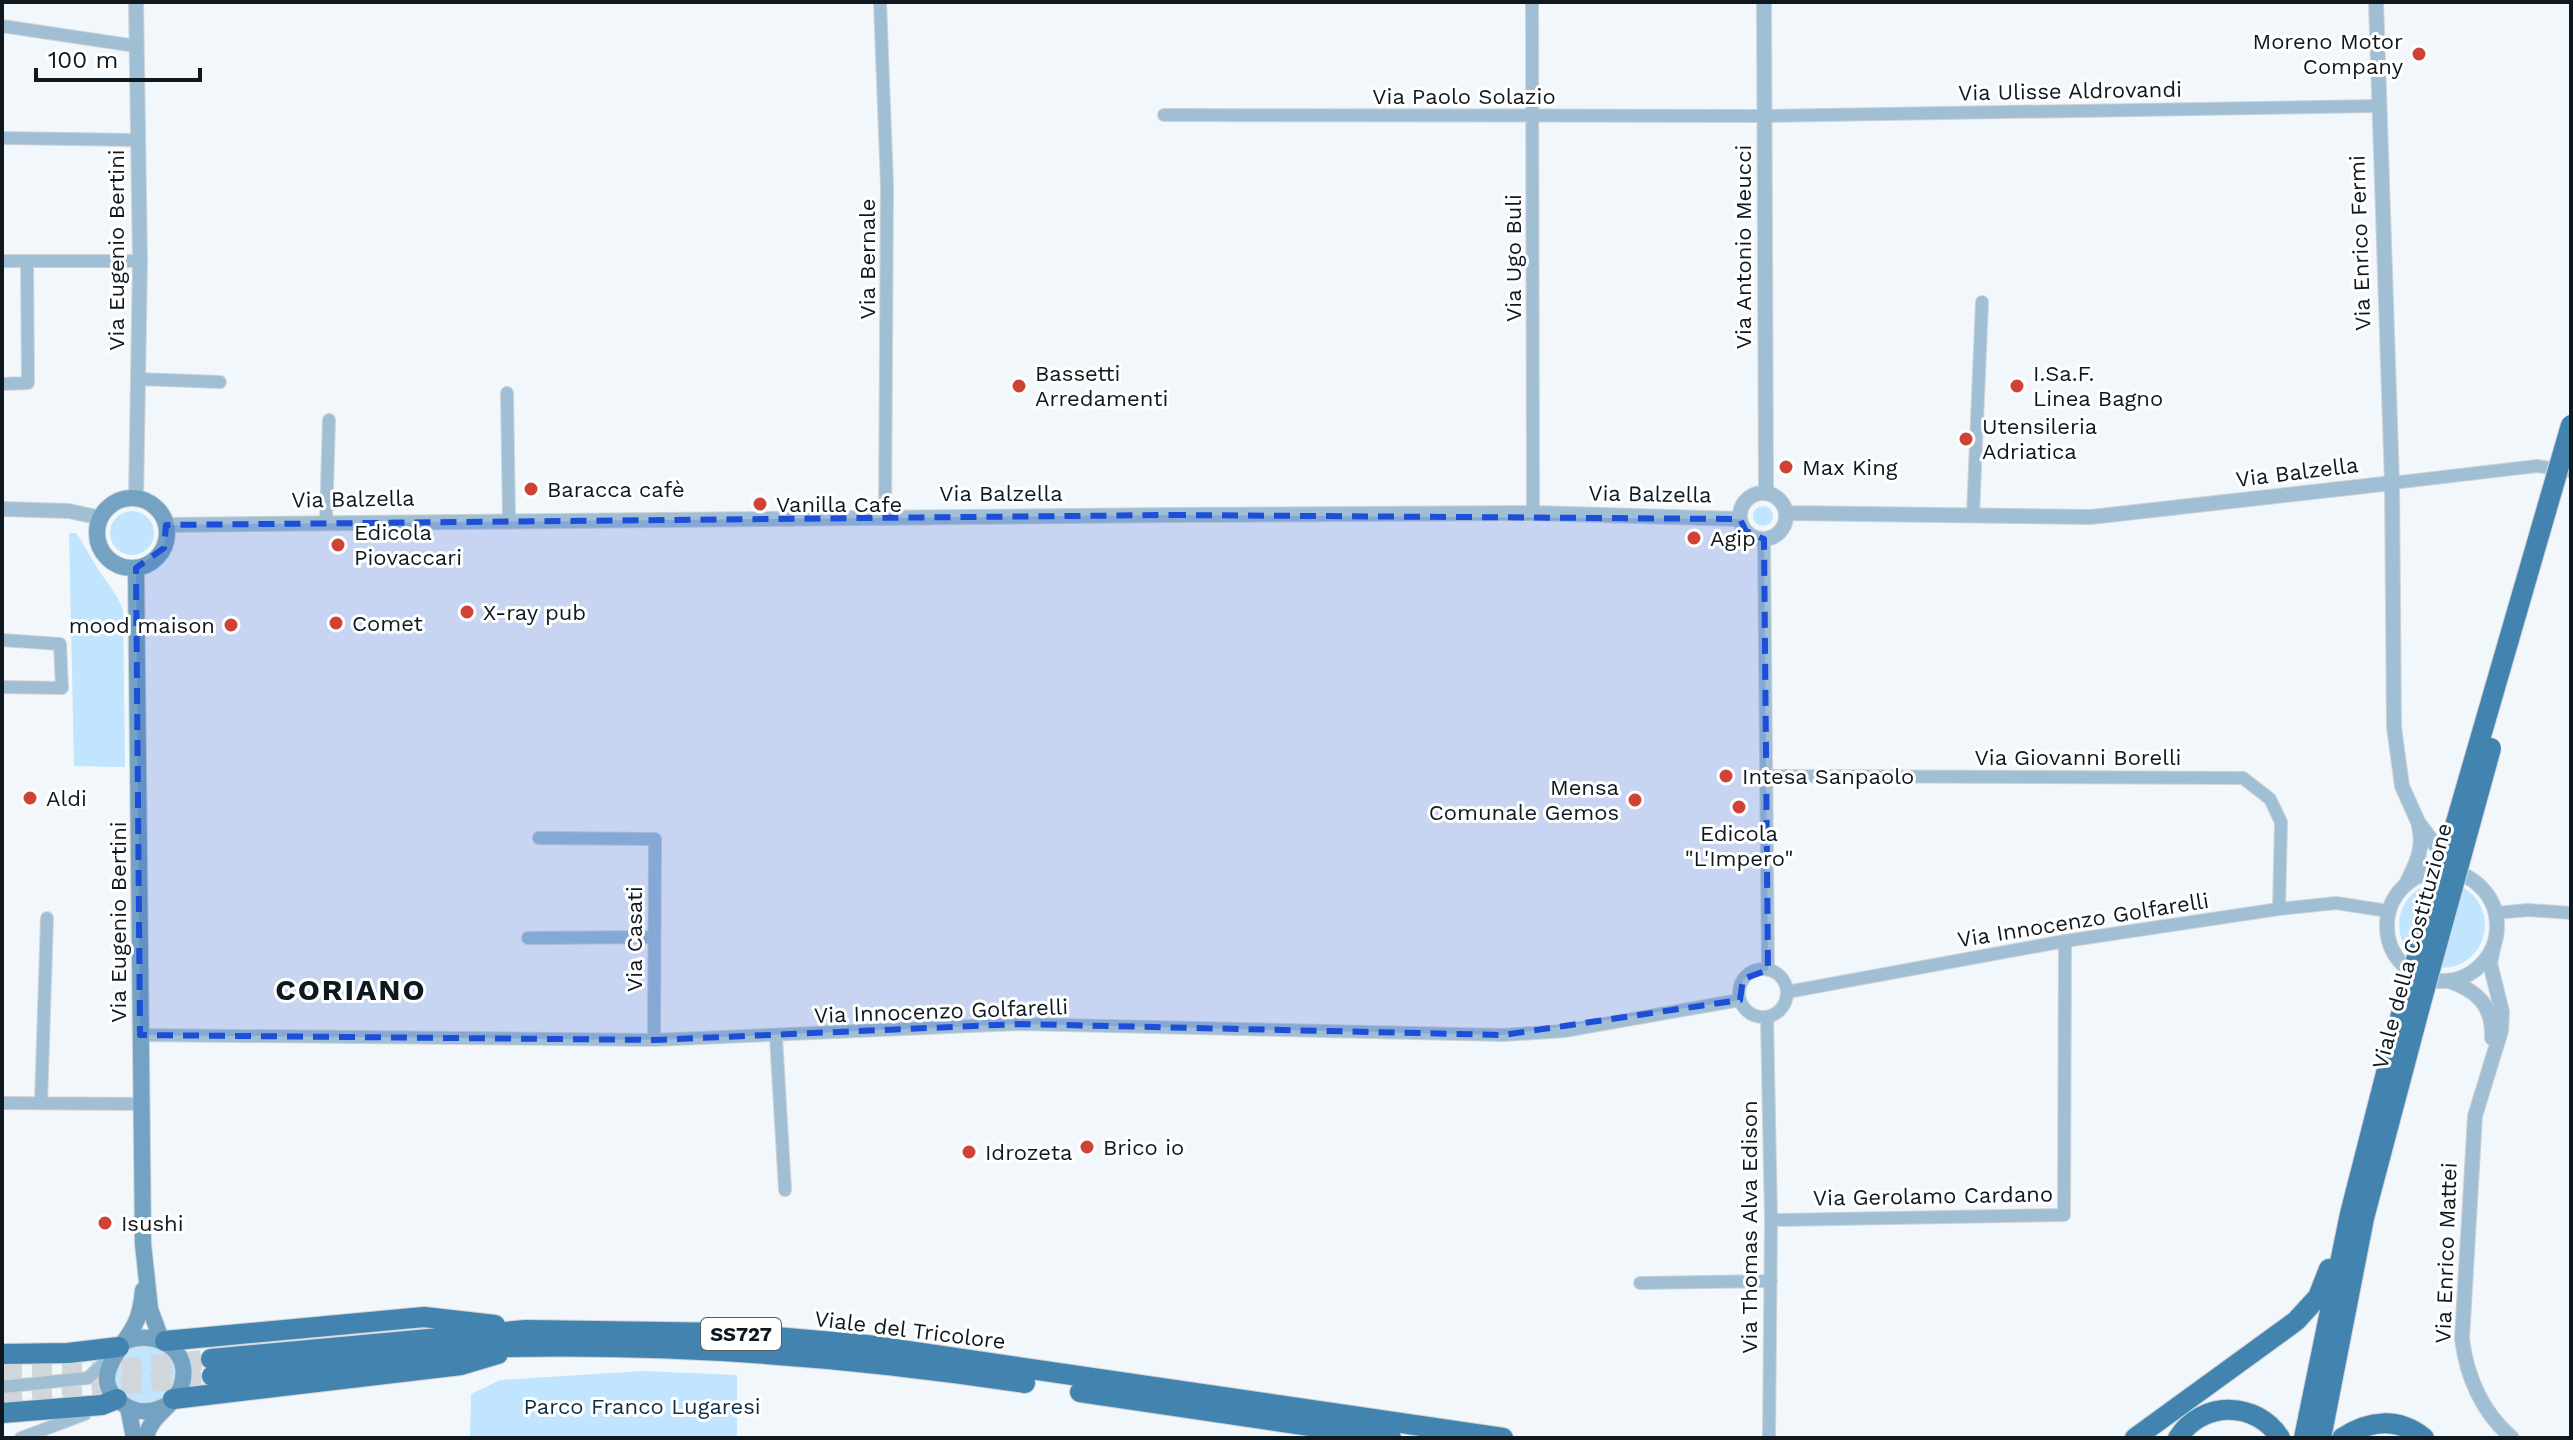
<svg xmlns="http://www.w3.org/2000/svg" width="2573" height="1440" font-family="'Work Sans',sans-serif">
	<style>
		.green { fill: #c1e5fe }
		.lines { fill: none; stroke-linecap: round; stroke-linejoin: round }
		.trunk-tunnel { stroke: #d0d6da; stroke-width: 20; stroke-dasharray: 20 10; stroke-linecap: butt }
		.minor-casing { stroke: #ced3d8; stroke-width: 14 }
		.tertiary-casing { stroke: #ced3d8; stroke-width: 16 }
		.secondary-casing { stroke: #ced3d8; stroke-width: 18 }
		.trunk-casing { stroke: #ced3d8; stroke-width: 22 }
		.minor { stroke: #a0bed4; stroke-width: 12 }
		.tertiary { stroke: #a0bed4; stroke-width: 14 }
		.secondary { stroke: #74a2c2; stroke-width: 16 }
		.trunk { stroke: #4284af; stroke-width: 20 }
		.trunk-bridge-casing { stroke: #ced3d8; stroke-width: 22; stroke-linecap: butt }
		.trunk-bridge { stroke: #4284af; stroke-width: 20 }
		.marked { fill: #1d4ed8; fill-opacity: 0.2; stroke: #1d4ed8; stroke-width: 6; stroke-dasharray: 16 10; stroke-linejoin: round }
		.poi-dot { fill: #cf4235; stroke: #fff; stroke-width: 3 }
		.labels { text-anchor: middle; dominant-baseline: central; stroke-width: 6; stroke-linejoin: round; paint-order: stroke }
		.shield { fill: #fff; stroke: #565d62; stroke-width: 2 }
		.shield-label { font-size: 20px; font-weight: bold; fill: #0e181e }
		.poi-label { font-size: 22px; fill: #0e181e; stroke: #fff; text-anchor: start }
		.street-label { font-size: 22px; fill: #0e181e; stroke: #fff }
		.park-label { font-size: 22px; fill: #0e2f43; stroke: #fff }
		.district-label { font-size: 30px; font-weight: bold; letter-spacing: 2px; fill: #0e181e; stroke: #fff }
	</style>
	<rect width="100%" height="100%" fill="#f2f7fb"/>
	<path class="green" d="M1753 516a10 10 0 1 1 20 0a10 10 0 1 1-20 0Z
		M110 533a22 22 0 1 1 44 0a22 22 0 1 1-44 0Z
		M69,533H76C84,544 89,555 96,566C106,582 116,591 123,610L125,767L74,766Z
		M2399 925a43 43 0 1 1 86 0a43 43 0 1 1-86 0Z
		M115 1374a30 30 0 1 1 60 0a30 30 0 1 1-60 0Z
		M643,1371L737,1375V1438H470L471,1394L500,1380Z"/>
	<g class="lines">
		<path class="trunk-tunnel" d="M2,1374L95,1372L211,1359
			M2,1396L212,1376"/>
		<g class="minor-casing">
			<path id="minor" d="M880,2L887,185L885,516
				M1532,2L1533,513
				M2,26L136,46
				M1164,115L1764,116L2377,106
				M2,138L137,140
				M2,261H140
				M138,379L220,382
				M2,384L28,383L27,261
				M507,393L509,519
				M2392,483L2537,466L2571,471
				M1973,515L1982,302
				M326,521L329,420
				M1764,539L1768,970
				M2,640L60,644L62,688L2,687
				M1766,776L2243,778L2270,799L2281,822L2279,909
				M539,838L655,839L654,1040
				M2496,913L2528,910L2571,913
				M528,938L654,937
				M1739 993a24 24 0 1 1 48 0a24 24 0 1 1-48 0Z
				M1787,992L2065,941L2279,909L2336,903L2388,911
				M1767,1017L1771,1220L1769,1438
				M140,1035L654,1040L1020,1024L1503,1035L1564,1031L1740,1000
				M776,1037L785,1190
				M2,1103L141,1104
				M41,1103L47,918
				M1771,1220L2064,1215L2065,941
				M1640,1283L1771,1281
				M2,1387L88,1378L112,1355
				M21,1438L85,1414"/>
		</g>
		<g class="tertiary-casing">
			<path id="tertiary" d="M136,2L140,261L136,498
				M1764,2L1766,493
				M2376,2L2392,483L2394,727L2402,786L2418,822L2448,862
				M1740 516a23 23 0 1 1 46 0a23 23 0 1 1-46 0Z
				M2,509L69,511L101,518
				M1787,513L2091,517L2392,483
				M166,525L1170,515L1533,513L1740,519
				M2387 926a55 55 0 1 1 110 0a55 55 0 1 1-110 0Z
				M2407,882C2417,862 2424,849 2419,826
				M2494,944L2490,963L2502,1012L2501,1031L2475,1116L2462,1339C2467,1378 2482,1412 2512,1438
				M2449,981C2478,991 2493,1006 2492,1038"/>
		</g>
		<g class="secondary-casing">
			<path id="secondary" d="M97 533a35 35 0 1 1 70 0a35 35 0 1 1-70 0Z
				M136,568L143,1244L150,1309L161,1339
				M143,1290C142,1303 140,1315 134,1326C121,1351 85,1381 126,1406C139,1414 154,1412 167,1405
				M124,1342C155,1328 194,1350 181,1387C174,1407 149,1416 146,1438
				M128,1407L134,1438"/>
		</g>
		<g class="trunk-casing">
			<path id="trunk" d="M165,1341L424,1317L495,1325
				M2,1354L68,1353L119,1347
				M211,1359L526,1330L730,1333L867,1345L1503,1438
				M212,1376C298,1366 385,1350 471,1348C656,1342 842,1355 1025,1383
				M1080,1392L1391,1438
				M173,1399L461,1365L498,1354
				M2,1413L102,1405L117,1399
				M2135,1438L2296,1321L2318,1297L2329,1269
				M2178,1438C2202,1400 2257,1401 2280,1438
				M2304,1438L2350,1214L2406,995
				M2321,1438L2364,1218L2422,999
				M2342,1438C2369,1420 2398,1417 2424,1438"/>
		</g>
		<use href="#minor" class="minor"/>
		<use href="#tertiary" class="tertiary"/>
		<use href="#secondary" class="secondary"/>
		<use href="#trunk" class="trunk"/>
		<g class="trunk-bridge-casing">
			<path id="trunk-bridge" d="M2406,995L2571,425
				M2422,999L2491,748"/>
		</g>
		<use href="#trunk-bridge" class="trunk-bridge"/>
	</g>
	<path class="marked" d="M1170,515L1740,519L1746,531L1764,539L1768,970L1743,979L1740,1000L1503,1035L1020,1024L654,1040L140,1035L136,568L164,548L166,525Z"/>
	<g class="poi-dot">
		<circle cx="2419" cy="54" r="8"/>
		<circle cx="1019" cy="386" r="8"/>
		<circle cx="2017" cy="386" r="8"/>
		<circle cx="1966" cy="439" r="8"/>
		<circle cx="1786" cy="467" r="8"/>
		<circle cx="531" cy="489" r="8"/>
		<circle cx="760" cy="504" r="8"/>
		<circle cx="1694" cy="538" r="8"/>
		<circle cx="338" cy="545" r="8"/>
		<circle cx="467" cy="612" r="8"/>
		<circle cx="336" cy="623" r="8"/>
		<circle cx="231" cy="625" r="8"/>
		<circle cx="1726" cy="776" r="8"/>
		<circle cx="30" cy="798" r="8"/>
		<circle cx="1635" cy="800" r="8"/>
		<circle cx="1739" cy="807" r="8"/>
		<circle cx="1087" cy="1147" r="8"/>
		<circle cx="969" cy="1152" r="8"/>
		<circle cx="105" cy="1223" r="8"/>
	</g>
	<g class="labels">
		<rect class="shield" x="701" y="1318" width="80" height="32" rx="6"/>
		<g class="shield-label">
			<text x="741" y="1334">SS727</text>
		</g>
		<g class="poi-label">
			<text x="2403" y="41" text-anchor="end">Moreno Motor<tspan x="2403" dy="25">Company</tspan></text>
			<text x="1035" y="373">Bassetti<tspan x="1035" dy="25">Arredamenti</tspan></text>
			<text x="2033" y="373">I.Sa.F.<tspan x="2033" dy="25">Linea Bagno</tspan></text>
			<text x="1982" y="426">Utensileria<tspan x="1982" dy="25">Adriatica</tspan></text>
			<text x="1802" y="467">Max King</text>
			<text x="547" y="489">Baracca cafè</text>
			<text x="776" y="504">Vanilla Cafe</text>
			<text x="354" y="532">Edicola<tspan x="354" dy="25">Piovaccari</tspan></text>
			<text x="1710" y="538">Agip</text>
			<text x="483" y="612">X-ray pub</text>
			<text x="352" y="623">Comet</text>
			<text x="215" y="625" text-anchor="end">mood maison</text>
			<text x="1742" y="776">Intesa Sanpaolo</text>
			<text x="1619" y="787" text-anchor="end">Mensa<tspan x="1619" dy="25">Comunale Gemos</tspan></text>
			<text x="46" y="798">Aldi</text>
			<text x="1739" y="833" text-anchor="middle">Edicola<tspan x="1739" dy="25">"L'Impero"</tspan></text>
			<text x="1103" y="1147">Brico io</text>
			<text x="985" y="1152">Idrozeta</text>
			<text x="121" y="1223">Isushi</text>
		</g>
		<g class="street-label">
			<text transform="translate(2070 91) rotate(-1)">Via Ulisse Aldrovandi</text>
			<text x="1464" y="96">Via Paolo Solazio</text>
			<text transform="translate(2360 243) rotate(-92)">Via Enrico Fermi</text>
			<text transform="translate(1743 247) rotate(-90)">Via Antonio Meucci</text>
			<text transform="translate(116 250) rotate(-90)">Via Eugenio Bertini</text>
			<text transform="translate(1513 258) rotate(-90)">Via Ugo Buli</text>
			<text transform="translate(867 259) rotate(-90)">Via Bernale</text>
			<text transform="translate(2297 472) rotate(-7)">Via Balzella</text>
			<text x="1001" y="493">Via Balzella</text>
			<text transform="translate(1650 494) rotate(1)">Via Balzella</text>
			<text transform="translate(353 499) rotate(-1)">Via Balzella</text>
			<text x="2078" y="757">Via Giovanni Borelli</text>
			<text transform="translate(2083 920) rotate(-9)">Via Innocenzo Golfarelli</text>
			<text transform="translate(118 922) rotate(-90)">Via Eugenio Bertini</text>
			<text transform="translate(634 939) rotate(-90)">Via Casati</text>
			<text transform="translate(2412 946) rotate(-75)">Viale della Costituzione</text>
			<text transform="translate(941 1011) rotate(-2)">Via Innocenzo Golfarelli</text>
			<text transform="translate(1933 1196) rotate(-1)">Via Gerolamo Cardano</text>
			<text transform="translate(1749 1227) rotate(-90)">Via Thomas Alva Edison</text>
			<text transform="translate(2446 1253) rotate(-88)">Via Enrico Mattei</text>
			<text transform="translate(910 1330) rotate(7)">Viale del Tricolore</text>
		</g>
		<g class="park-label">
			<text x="642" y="1406">Parco Franco Lugaresi</text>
		</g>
		<g class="district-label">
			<text x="351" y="989">CORIANO</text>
		</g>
	</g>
	<rect width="2573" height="1440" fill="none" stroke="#0e181e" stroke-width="8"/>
	<path d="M36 68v12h164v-12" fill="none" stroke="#0e181e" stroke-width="4"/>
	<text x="48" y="68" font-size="24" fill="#0e181e" stroke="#ffffff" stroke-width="6" paint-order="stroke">100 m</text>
</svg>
